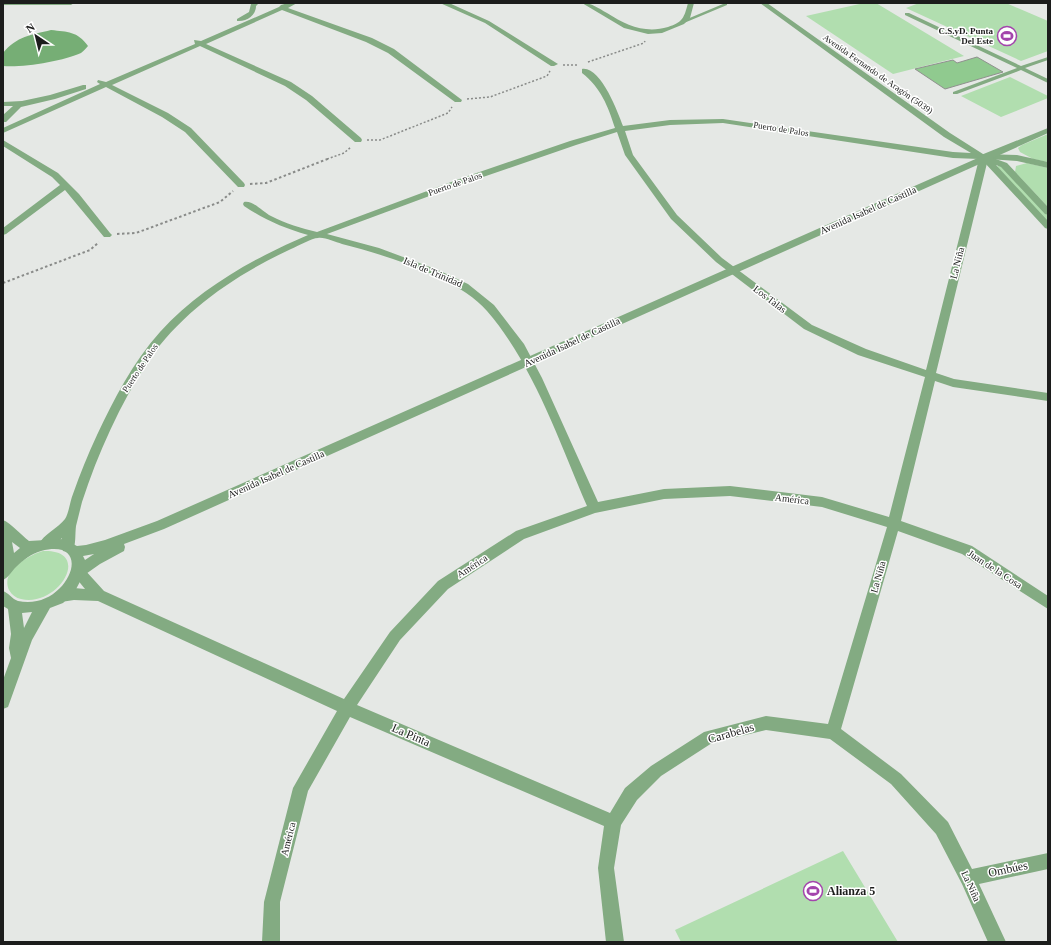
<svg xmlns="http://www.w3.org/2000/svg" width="1051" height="945" font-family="'Times New Roman',serif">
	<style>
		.green { fill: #b1deaf }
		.water { fill: #76ae75 }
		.building { fill: #90ca8f; stroke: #8f918e }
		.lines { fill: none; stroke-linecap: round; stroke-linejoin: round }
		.path-far1 { stroke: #898b89; stroke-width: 1.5; stroke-dasharray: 2 2; stroke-linecap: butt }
		.path { stroke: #898b89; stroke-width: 2; stroke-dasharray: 2.5 2.5; stroke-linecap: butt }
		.service { fill: #83ab82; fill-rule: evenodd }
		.minor { fill: #83ab82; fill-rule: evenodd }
		.tertiary { fill: #83ab82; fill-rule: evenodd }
		.labels { text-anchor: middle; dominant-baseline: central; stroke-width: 3; stroke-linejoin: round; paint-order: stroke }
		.far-poi-label { font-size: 9px; font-weight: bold; fill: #1c1d1c; stroke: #fff; text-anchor: end }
		.far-street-label { font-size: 9px; fill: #1c1d1c; stroke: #fff }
		.street-label { font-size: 10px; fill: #1c1d1c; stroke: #fff }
		.near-street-label { font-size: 12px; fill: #1c1d1c; stroke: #fff }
		.near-poi-label { font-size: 12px; font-weight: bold; fill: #1c1d1c; stroke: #fff; text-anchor: start }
	</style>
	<rect width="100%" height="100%" fill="#e5e8e5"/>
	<path class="green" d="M864,3H876L964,56L893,74L806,16Z
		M919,3H1006L1048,21V51L1021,61L906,8Z
		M1010,77L1048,96V98L1001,117L961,96Z
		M1048,134V162L1033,159L1020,152L1018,148L1022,145Z
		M1027,163L1048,168V207L1015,172L1016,166Z
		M999,165L1002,167L1048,216V222L997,167Z
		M43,551C94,549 58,608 21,599C16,598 12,595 9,590C0,571 29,555 43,551Z
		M843,851L898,942H681L675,930Z"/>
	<path class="water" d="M51,30C68,32 77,31 88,46C86,48 84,51 81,53C64,61 22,68 3,66V53C17,36 31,35 51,30Z"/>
	<path class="building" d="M977,57L1003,72L945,89L915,69L953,60L957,63Z"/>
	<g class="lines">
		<path class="path-far1" d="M588,62L644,43L645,41
			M563,65H578
			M467,99L490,97L547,76L550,71
			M367,140H380L448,113L452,107
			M327,159L344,153L351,147"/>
		<path class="path" d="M250,184L266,183L330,158
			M117,234L136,233L220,202L233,191
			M3,283L90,250L99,242"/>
		<path class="service" d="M723,3H727V5L684,23L680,22L723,4Z
			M905,13H909L1021,66L1048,57V60L1025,68L1048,79V83L1021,70L957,94H953V92L1017,68L905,15Z"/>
		<path class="minor" d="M3,3H74L71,5H3Z
			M259,3L256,6C256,16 246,22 237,21V19L249,12L251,4Z
			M288,3H297L288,8L372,38L394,49L462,100L461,102H455L388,53L366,42L282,10L206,44L291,82L312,96L361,138L362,140L361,142H355L306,100L285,86L200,46L112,85L168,113L191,128L244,183L245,185L244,187H238L185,132L162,117L106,87L3,133V128L100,84L97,82L98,80L106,82L195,44L194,40L201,41L279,7L281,5Z
			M440,3H449L489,21L558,64L554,66H551L485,23Z
			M582,3C592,3 598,8 607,13C626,25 645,34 668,27C683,22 684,18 688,3H694L690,18L684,24L662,33L648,34L624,28Z
			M760,3H767L950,133L983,154L1017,155L1048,162V168L1017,161L988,159L936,373L954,379L1048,393V401L953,387L935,381L901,521L972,546L1048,596V609L962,554L898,531L841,729L901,774L948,822L972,869L1048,853V869L979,884L1006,942H988L962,884L936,834L891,784L830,739L766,730L712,743L661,776L637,800L621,825L614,868L624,942H606L598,868L604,826L350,717L308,791L280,902V942H262L264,902L293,788L337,711L98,601L74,600L61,602L56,600L54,596L56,592L74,588L85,589L72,573L74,569L79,567L84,569L104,591L344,699L390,632L438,581L516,531L587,506C559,441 533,364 487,311C458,277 385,255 342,244C335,242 325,237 318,238C312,238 298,246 291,249C237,274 183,310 149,360C120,404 98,453 82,502C80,510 78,518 76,526C75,534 76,544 73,551L68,552L63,551L62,547V538C56,544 49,551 40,548L39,544C43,535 58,528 65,519C69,513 70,501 73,494C80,474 88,454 97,435C114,399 133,362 160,332C200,288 254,258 308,235C283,228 265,220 244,206L243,204L244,202C253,200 263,212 271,216C286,224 301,228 317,232L462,178L570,141L615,128C608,106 601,88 582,73V69C601,66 618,113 623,126L670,120L723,119L953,152L971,153L944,137ZM723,123L953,158L979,159L926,370L866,349L812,325L722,258L677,215L633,155L625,131L670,125ZM617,132L625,155L671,219L716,262L804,329L858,355L925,377L889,517L822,497L730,486L664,489L598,502L542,378L524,344L494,305L468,284L438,270L379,248L327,234L451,188L576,145ZM730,496L822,507L887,527L828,724L766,716L704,732L651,766L625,788L610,813L357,705L400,640L448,589L524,539L595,513L664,499Z
			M83,85H86V89L55,99L21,107L6,122H3V115L13,106H3V102L22,101L50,95Z
			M3,140L58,173L79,194L110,233L112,235L110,237H104L65,190L6,234L3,235V228L60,185L52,177L3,146Z"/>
		<path class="tertiary" d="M1048,128V133L993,158L1007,163L1048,207V215L1045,214L1001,167L996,165L1048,221V229L1045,228L984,162L164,529L124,544L125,547L124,551L100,564L83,576L75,591L63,603L50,608L32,640L8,707L3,709V680L11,658L9,648L11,634L8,609L3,606V591C9,593 12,599 18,601C67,612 98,536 41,551C31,554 23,560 16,567C11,572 9,577 3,580V520C11,523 21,535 29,541L63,539L77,546L86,545L105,540L157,521L980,157L981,155ZM12,542L20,548L14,553ZM94,554L85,560L83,556ZM32,612L24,628L22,613Z"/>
	</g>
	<defs>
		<g id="stadium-ring" transform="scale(1)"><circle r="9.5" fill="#fff" stroke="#a344ac" stroke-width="1.5"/><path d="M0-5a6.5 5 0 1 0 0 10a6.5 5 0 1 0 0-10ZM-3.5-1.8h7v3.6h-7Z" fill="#a344ac"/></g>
	</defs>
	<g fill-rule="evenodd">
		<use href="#stadium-ring" x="1007" y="36"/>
		<use href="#stadium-ring" x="813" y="891"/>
	</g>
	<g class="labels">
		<g class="far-poi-label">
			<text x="993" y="31">C.S.yD. Punta<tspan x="993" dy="10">Del Este</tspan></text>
		</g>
		<g class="far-street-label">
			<text transform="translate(878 74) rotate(35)">Avenida Fernando de Aragón (5039)</text>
			<text transform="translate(781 129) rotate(9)">Puerto de Palos</text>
			<text transform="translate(455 184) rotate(-19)">Puerto de Palos</text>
			<text transform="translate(140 368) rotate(-56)">Puerto de Palos</text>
		</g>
		<g class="street-label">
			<text transform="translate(868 210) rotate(-24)">Avenida Isabel de Castilla</text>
			<text transform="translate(957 263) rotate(-76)">La Niña</text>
			<text transform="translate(433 272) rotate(23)">Isla de Trinidad</text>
			<text transform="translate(770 299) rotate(37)">Los Talas</text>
			<text transform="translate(572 342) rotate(-25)">Avenida Isabel de Castilla</text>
			<text transform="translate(276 474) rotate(-24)">Avenida Isabel de Castilla</text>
			<text transform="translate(792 499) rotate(7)">América</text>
			<text transform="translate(472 566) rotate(-33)">América</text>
			<text transform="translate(995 569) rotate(33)">Juan de la Cosa</text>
			<text transform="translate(878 577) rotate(-74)">La Niña</text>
			<text transform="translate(288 839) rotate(-76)">América</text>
			<text transform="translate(971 886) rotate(65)">La Niña</text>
		</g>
		<g class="near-street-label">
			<text transform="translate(731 733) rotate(-16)">Carabelas</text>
			<text transform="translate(411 735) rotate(23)">La Pinta</text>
			<text transform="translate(1008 869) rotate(-12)">Ombúes</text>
		</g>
		<g class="near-poi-label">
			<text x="827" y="891">Alianza 5</text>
		</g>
	</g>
	<rect width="1051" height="945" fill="none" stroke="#1c1d1c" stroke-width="8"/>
	<g transform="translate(36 36) rotate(325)" stroke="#ffffff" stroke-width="3" paint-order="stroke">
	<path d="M0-3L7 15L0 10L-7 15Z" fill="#1c1d1c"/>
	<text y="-6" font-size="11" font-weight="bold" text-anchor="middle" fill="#1c1d1c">N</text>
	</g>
</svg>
